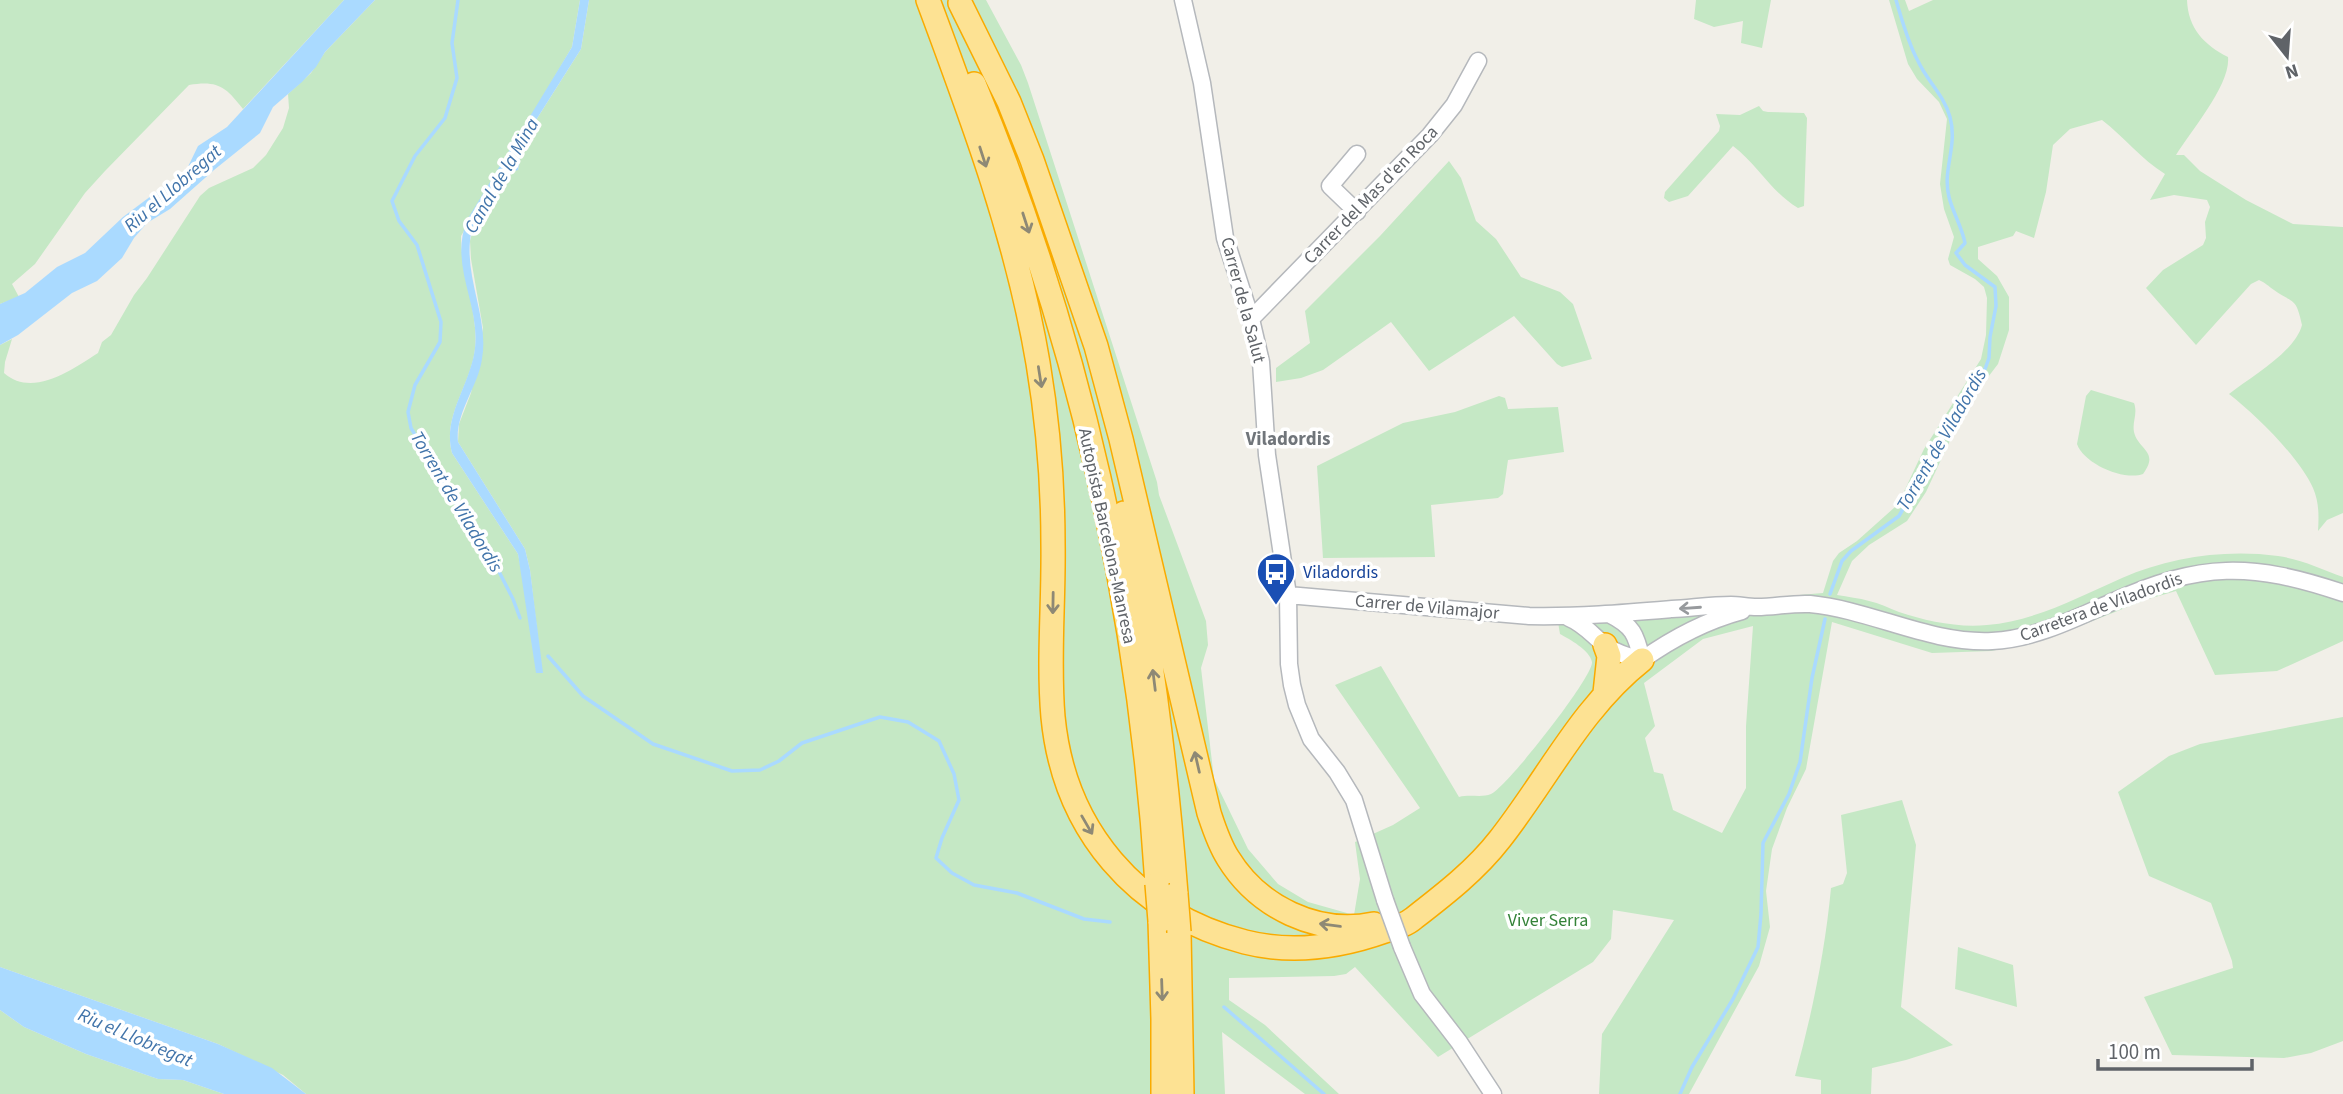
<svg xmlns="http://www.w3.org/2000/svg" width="2343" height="1094" font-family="'Source Sans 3',sans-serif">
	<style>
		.green { fill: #c5e8c5; fill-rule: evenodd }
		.water { fill: #aadaff }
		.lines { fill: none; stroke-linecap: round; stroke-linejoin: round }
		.stream { stroke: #aadaff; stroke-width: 3.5 }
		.minor-casing { stroke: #b5b8bc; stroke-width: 19 }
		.highway-casing { stroke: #f9ab00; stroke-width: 26 }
		.minor { stroke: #fff; stroke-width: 16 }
		.highway { stroke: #fde293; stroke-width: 23 }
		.minor-bridge-casing { stroke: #b5b8bc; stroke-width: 19; stroke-linecap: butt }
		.highway-bridge-casing { stroke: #f9ab00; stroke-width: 26; stroke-linecap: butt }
		.minor-bridge { stroke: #fff; stroke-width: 16 }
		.highway-bridge { stroke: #fde293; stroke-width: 23 }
		.oneway { stroke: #8e8975 }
		.oneway2 { stroke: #979a9d }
		.labels { text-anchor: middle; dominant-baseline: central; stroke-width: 7; stroke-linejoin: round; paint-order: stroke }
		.street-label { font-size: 18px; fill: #5f6368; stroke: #fff }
		.transit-label { font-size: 18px; fill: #164399; stroke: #fff; text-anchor: start }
		.park-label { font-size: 18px; fill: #348238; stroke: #fff }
		.water-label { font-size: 19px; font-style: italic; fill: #4174aa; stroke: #fff }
		.neighbourhood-label { font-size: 19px; font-weight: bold; fill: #70757a; stroke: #fff }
	</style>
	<rect width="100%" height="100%" fill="#f1efe8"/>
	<path class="green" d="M0,0H344L243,109C226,87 218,80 189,85L105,171L85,193L35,264L12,284L19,297L0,304Z
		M375,0H580L572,47L461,236C461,273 479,315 475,349C471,385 442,416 452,453L518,554L542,673L530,570L525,549L458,442L459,424L471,393L483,328L471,259L470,241L474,225L513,159L518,170L523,144L531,128L581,49L589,0H986L1021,65L1028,83L1157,482L1159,495L1206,621L1208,645L1201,668L1214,779L1248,849L1278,884L1308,902L1354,915L1360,879L1355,842L1393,825L1420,808L1335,685L1381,666L1459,797C1470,794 1482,798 1491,794C1507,787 1594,676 1592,662C1590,650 1569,639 1560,634L1556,610L1647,608L1823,593L1833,561L1839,553L1857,541L1895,507L1901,498L1924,449L1981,359L1986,335L1987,298L1984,287L1975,279L1950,265L1948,259L1954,237L1944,209L1940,184L1947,119L1939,102L1917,79L1908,64L1889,0H1905L1909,11L1933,0H2187C2188,28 2204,45 2228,57C2231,84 2191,131 2176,155H2184L2200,171L2246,200L2293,224L2343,227V513L2327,520L2318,531C2319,515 2319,502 2313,488C2299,457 2256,415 2229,394C2251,377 2295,352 2302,325C2296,297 2294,304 2274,290C2268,286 2266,283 2259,280L2251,284L2196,345L2146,288L2163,270L2203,245L2206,238L2205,222L2210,207L2207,200L2174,195L2150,200L2165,174C2141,159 2124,137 2102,120L2070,129L2053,145L2046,192L2034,238L2016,231L2013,236L1978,247V259L1997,276L2009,297V330L1998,364L1966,406L1926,492L1907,521L1869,545L1852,561L1837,595C1848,597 1859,598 1869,601C1879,603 1889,608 1899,612C1926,621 1958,628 1987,625C2035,621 2079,597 2122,578C2170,557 2225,549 2278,556C2300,559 2322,569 2343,577V641L2277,671L2215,675L2176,591L2145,600L2075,628L2028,644L1991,651L1932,653L1832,622L1806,769L1787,808L1772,849L1766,891L1770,927L1759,966L1689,1094H1599L1602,1034L1674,920L1613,910L1611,939L1593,962L1438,1057L1355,967L1346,974L1334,976L1229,978V1000L1265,1025L1339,1094H1305L1222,1032L1225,1094H306L283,1075L218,1044L0,967V345L12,339L5,362L4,373C32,398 72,370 98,353L102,342L111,335L134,295L147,278L200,196L209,188L253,168L266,155L283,128L289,108L288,94L311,73L325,52ZM1753,626L1746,726V788L1722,833L1673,810L1663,774L1654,772L1645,738L1655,726L1644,683L1703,639Z
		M1696,0H1771L1762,48L1741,43L1743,21L1714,27L1694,19Z
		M1759,106L1763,111L1768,112L1804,113L1807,118L1804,206L1798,208C1771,192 1758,165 1733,146L1688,196L1669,202L1664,198L1665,192L1719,131L1720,126L1716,114L1740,115Z
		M1449,161L1461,178L1476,221L1496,239L1521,277L1560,292L1573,304L1592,359L1562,367L1557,364L1514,316L1429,371L1391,322L1323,370L1301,378L1276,382V368L1310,343L1305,311L1380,236Z
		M2091,390L2134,403C2138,414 2132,422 2134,432C2138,450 2160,451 2143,474C2124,481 2084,464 2077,444L2086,396Z
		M1499,396L1505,398L1508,409L1558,407L1564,452L1508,460L1503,494L1498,498L1431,505L1435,557L1323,558L1317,466L1403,423L1455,412Z
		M2343,717V1041L2311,1053L2284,1058L2172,1055L2144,997L2233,968L2232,961L2211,903L2149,876L2118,792L2169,756L2200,744Z
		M1902,800L1916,845L1901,1007L1953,1045L1906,1060L1872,1068L1871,1094H1821V1080L1795,1076C1812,1014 1825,952 1831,888L1843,884L1847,873L1841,815Z
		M1958,947L2013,965L2017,1007L1955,989Z
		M0,1010L24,1027L86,1054L158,1079L183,1080L224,1094H0Z"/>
	<path class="water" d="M344,0H375L325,52L316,67L302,82L273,107L260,133L214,170L170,209L147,223L134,238L122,258L97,281L72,293L18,335L0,345V304L25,293L57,267L85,253L123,217L159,190L184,175L198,146L227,127Z
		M580,0H589L581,49L531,128L523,144L518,170L514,171L513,161C499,182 472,216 470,241C466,281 489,320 482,359C478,387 455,413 458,442L525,549L530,570L543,673H536L518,554L452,453C442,416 471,384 475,348C480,303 449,266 467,220L572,47Z
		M0,967L218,1044L272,1068L306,1094H224L183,1080L158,1079L86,1054L24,1027L0,1010Z"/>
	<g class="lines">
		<path class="stream" d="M458,0L452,43L457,78L445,118L415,156L392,201L399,221L417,245L441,322L440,342L415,385L408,412L411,428L460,510L491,556L513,599L520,618
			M1830,594L1842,561L1851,551L1899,516L1940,445L1950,419L1985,369L1989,358L1990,337L1996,306L1995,287L1965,265L1956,253L1965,243C1962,227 1953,213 1949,197C1942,169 1958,147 1950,117C1944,95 1927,81 1918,61C1908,43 1902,20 1896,0
			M548,656L583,696L653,744L732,771L760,770L779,761L802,743L880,717L908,722L939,741L954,774L959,800L942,838L936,858L952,873L974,885L1017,893L1084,919L1110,922
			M1224,1007L1324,1094
			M1680,1094L1692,1067L1733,999L1758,947L1761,914L1763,843L1789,794L1800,762L1812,678L1825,619"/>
		<g class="minor-casing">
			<path id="minor" d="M1183,0L1202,83L1225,238L1251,319L1261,362L1267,455L1288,595L1289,664L1292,685L1297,705L1311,739L1337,772L1354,800L1385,900
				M1357,212L1330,186L1357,154
				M1251,319L1430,135L1454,105L1478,61
				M1288,595L1529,616C1577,617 1624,613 1672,609C1691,608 1711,605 1731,605C1739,605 1748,607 1757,607C1775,607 1792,603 1810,604C1872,610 1929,644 1992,641C2034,639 2074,619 2112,602C2201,562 2251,562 2343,593
				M1609,614C1633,626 1636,634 1642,660
				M1569,618C1584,624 1592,635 1605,645C1616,653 1629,657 1642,660C1673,638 1705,621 1742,611
				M1402,947L1422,994L1459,1042L1493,1094"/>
		</g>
		<g class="highway-casing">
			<path id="highway" d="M928,0C972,118 1017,238 1038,363C1048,423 1053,483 1053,544C1054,601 1048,660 1053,717C1064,830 1136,914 1245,942C1292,954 1340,947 1385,931C1395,928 1406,925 1414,918C1445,894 1476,870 1500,839C1548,778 1581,708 1642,660
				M960,3L1009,102L1032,160L1096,346L1121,439L1209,813C1214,828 1219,844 1228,858C1258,907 1317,936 1374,924
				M974,84C1079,336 1140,611 1157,884
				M1124,513C1151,639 1166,766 1176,894
				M1605,645L1609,656L1605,693
				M1160,921L1163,1019V1094
				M1179,932L1182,1094"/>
		</g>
		<use href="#minor" class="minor"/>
		<use href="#highway" class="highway"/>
		<g class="minor-bridge-casing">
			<path id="minor-bridge" d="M1385,900L1402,947"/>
		</g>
		<g class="highway-bridge-casing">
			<path id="highway-bridge" d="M1157,884L1160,921
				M1176,894L1179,932"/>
		</g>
		<use href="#minor-bridge" class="minor-bridge"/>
		<use href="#highway-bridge" class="highway-bridge"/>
	</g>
	<defs><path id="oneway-shaft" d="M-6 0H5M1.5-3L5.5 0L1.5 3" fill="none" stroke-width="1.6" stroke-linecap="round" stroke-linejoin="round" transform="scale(1.75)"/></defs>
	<g class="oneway">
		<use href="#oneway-shaft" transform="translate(983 157) rotate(72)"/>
		<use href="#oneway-shaft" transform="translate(1026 223) rotate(72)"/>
		<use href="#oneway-shaft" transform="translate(1040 377) rotate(81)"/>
		<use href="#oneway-shaft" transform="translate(1053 603) rotate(91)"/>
		<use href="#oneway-shaft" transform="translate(1154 680) rotate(-97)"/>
		<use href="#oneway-shaft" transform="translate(1197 762) rotate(-103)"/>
		<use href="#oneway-shaft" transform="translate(1087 825) rotate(60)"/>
		<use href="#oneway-shaft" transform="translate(1330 925) rotate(-172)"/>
		<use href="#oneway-shaft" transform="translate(1162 990) rotate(88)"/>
	</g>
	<use class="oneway2" href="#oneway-shaft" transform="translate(1690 608) rotate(176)"/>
	<defs>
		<g id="bus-pin" transform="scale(2.0125)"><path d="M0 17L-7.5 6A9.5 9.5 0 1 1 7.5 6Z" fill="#1a4fb4" stroke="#fff"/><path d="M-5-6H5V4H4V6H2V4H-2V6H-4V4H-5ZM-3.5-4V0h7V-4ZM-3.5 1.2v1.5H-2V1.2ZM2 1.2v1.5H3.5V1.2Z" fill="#fff"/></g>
	</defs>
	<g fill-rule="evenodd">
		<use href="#bus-pin" x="1276" y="572"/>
	</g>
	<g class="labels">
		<g class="street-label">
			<text transform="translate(1371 195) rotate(-46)">Carrer del Mas d'en Roca</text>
			<text transform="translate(1243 300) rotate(75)">Carrer de la Salut</text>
			<text transform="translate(1107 536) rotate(78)">Autopista Barcelona-Manresa</text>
			<text transform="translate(1427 607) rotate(5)">Carrer de Vilamajor</text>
			<text transform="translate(2101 607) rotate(-20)">Carretera de Viladordis</text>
		</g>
		<g class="transit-label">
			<text x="1303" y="572">Viladordis</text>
		</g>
		<g class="park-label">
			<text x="1548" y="920">Viver Serra</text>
		</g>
		<g class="water-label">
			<text transform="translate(502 176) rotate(-60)">Canal de la Mina</text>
			<text transform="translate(173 189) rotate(-41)">Riu el Llobregat</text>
			<text transform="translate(1942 440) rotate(-60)">Torrent de Viladordis</text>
			<text transform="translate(456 502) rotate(59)">Torrent de Viladordis</text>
			<text transform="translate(135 1038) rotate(23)">Riu el Llobregat</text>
		</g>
		<g class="neighbourhood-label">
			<text x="1288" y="439">Viladordis</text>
		</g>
	</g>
	<g transform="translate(2287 56) rotate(163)" stroke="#ffffff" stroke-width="5" paint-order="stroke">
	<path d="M0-5L12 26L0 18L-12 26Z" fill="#5f6368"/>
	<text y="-10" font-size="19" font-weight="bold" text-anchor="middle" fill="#5f6368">N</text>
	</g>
	<path d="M2098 1059v10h154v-10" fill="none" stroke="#5f6368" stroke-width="3.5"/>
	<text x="2108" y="1059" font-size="21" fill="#5f6368" stroke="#ffffff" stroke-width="5" paint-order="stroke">100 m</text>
</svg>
